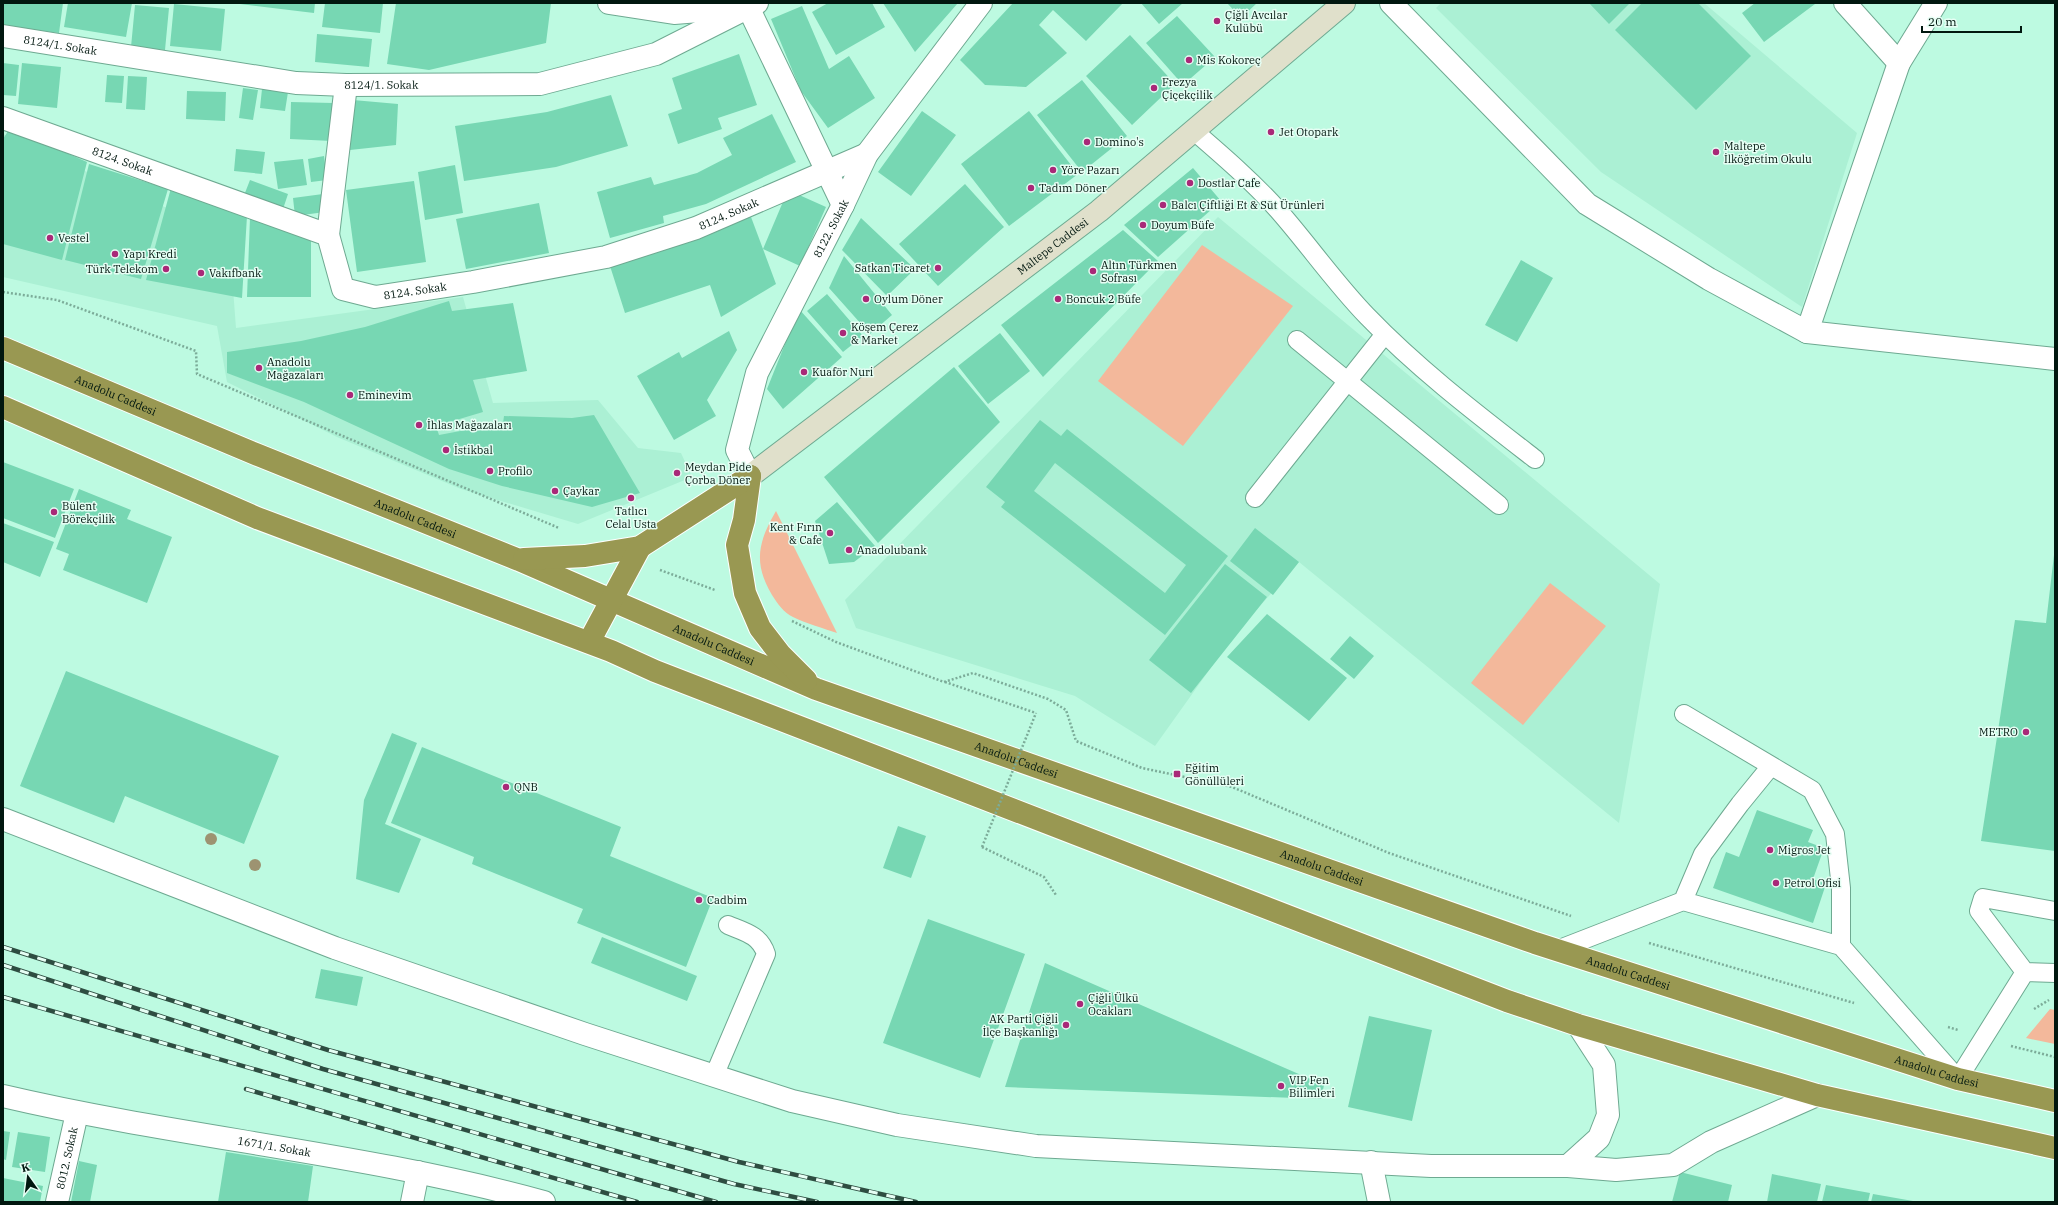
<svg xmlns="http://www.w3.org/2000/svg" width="2058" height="1205" font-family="'IBM Plex Serif',serif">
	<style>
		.built { fill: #abf0d4 }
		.green { fill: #f3b89b }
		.building { fill: #77d7b3; fill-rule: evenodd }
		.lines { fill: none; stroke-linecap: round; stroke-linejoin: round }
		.lane-casing { stroke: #6ea991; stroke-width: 20 }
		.street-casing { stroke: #6ea991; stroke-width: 24 }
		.secondary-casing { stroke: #6ea991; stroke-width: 24 }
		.highway-casing { stroke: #fff; stroke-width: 24 }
		.path { stroke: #7cac99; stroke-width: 2.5; stroke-dasharray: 2 2; stroke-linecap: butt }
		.lane { stroke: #fff; stroke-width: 18 }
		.street { stroke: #fff; stroke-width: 22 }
		.secondary { stroke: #e0e0cb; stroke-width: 22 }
		.highway { stroke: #999852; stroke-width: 22 }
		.rail-casing { stroke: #2e4d41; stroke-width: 4.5 }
		.rail { stroke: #e6fef4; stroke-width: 3; stroke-dasharray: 9; stroke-linecap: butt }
		.path-bridge { stroke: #7cac99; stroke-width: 2.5; stroke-dasharray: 2 2; stroke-linecap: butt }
		.tree { fill: #9d9371 }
		.poi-dot { fill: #a92978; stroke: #e6fef4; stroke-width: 1.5 }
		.labels { text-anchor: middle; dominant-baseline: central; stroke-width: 3; stroke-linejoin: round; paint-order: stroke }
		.poi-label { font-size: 11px; fill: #01170f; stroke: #e6fef4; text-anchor: start }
		.street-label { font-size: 11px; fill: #01170f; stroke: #e6fef4 }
	</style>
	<rect width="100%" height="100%" fill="#bdfae1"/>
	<path class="built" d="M1441,3H1704L1857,133L1802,307L1601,172L1436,8Z
		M3,134L229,236L236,328L463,297L493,403L598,400L638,448L681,453L692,477L578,524L461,489L337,437L227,382L217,326L3,277Z
		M1218,217L1660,584L1619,823L1299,562L1235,634L1155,746L1075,696L856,628L845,600Z"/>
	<path class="green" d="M1202,245L1293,306L1183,446L1098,381Z
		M776,511L837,633C823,628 807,624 793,617C784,613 777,603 772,595C753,563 758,542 776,511Z
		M1550,583L1606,626L1523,725L1471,683Z
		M2050,1009L2055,1010V1044L2026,1038Z"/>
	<path class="building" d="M3,3H63L59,33L3,26Z
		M68,3H132L126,37L64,27Z
		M232,3H315L314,13Z
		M325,3H383L380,33L322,27Z
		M396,3H551L546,43L429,70L387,64Z
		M828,3H872L885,27L836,55L812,12Z
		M883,3H958L915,52Z
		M1013,3H1123L1086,41L1053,10L1039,25L1067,53L1026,87L985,85L960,60Z
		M1141,3H1183L1159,24Z
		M1227,3H1257L1241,18Z
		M1589,3H1630L1609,24Z
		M1642,3H1698L1751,56L1696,110L1615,30Z
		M1755,3H1814L1815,4L1764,42L1742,13Z
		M174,4L225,9L221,51L170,46Z
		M135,5L169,8L165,50L131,47Z
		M802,6L829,69L849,56L875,98L828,128L801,91L771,19Z
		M1177,16L1215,57L1183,85L1146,43Z
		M317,34L372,39L369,67L315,62Z
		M1130,35L1175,84L1132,125L1086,76Z
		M739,54L757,105L718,118L722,129L678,144L668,114L682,109L672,78Z
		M3,63L19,65L16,96L3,95Z
		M22,63L61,67L57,108L18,104Z
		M107,75L124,76L122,103L105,102Z
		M128,76L147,77L145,110L126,109Z
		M1082,80L1127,136L1082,172L1037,115Z
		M243,88L258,90L253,120L239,118Z
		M262,89L288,92L285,111L260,108Z
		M187,91L226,92L225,121L186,119Z
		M611,95L628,146L556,167L464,181L455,126L547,112Z
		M353,100L398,104L396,145L350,150Z
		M291,102L333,103L332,141L290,139Z
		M922,111L956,135L911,196L878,172Z
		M1029,111L1078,174L1009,226L961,164Z
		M772,114L796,162L706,204L663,216L664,223L610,238L597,192L651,177L654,185L697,173L732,155L723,138Z
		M10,128L87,162L62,260L3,244V139Z
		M236,149L265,152L262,174L234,171Z
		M324,156L327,180L311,182L308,159Z
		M303,159L307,185L278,189L274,162Z
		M89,164L168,189L141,279L65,260Z
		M455,165L463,213L425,220L418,172Z
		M1193,168L1221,201L1158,257L1124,225Z
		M250,180L288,194L282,212L243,198Z
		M414,181L426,262L357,272L346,190Z
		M965,184L1004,227L938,286L899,244Z
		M171,188L247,216L242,298L146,280Z
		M788,190L826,207L800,266L763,249L776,284L721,317L710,285L625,313L610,266L751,217L763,249Z
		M323,194L325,212L295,216L293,198Z
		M539,203L549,253L466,269L456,219Z
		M250,218L311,241V297H247Z
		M861,218L915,269L887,296L842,250Z
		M1123,230L1158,261L1043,377L1001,325Z
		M844,256L892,315L870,334L829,288Z
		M1521,260L1553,278L1517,342L1485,325Z
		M827,294L863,336L843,352L807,311Z
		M449,301L452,311L513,303L527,371L473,380L483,412L436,426L439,435L503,423L504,416L572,418L594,415L640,493L592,507L502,486L449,469L304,402L227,373V352L301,341L365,327Z
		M799,309L842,357L783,409L767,389Z
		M729,331L737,350L707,400L716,416L674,440L637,376L679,352L682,358Z
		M1000,333L1030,371L988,404L958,366Z
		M954,367L1000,422L878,543L824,477Z
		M1040,420L1061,436L1067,429L1228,556L1165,635L1001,507L1005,502L986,487ZM1055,463L1186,565L1165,593L1034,491Z
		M3,462L74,489L55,538L3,518Z
		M79,489L131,510L127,519L172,537L147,603L63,570L69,554L56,549Z
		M837,502L875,546L854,562L829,564L815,521Z
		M3,523L54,542L40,577L3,562Z
		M1255,528L1299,562L1273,595L1230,561Z
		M2054,555H2055V851L1981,841L2015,620L2046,623Z
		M1225,564L1267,597L1191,693L1149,660Z
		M1267,614L1347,678L1309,721L1227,657Z
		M1350,636L1374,656L1354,679L1330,659Z
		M66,671L279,756L244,844L125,796L114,823L20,786Z
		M392,733L417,743L385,824L421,839L399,893L356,879L364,800Z
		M422,747L621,827L610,856L713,898L686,967L577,923L583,909L472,864L474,857L391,823Z
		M1757,810L1813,830L1808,842L1824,848L1813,879L1826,884L1813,923L1713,888L1726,852L1739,857Z
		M898,826L926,836L911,878L883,868Z
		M928,919L1025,954L980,1078L883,1043Z
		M602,937L697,976L687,1001L591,963Z
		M1045,963L1324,1085L1321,1099L1005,1087Z
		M321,969L363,977L357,1006L315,998Z
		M1369,1016L1432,1030L1412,1121L1348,1107Z
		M3,1131L10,1132L6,1160L3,1159Z
		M18,1132L50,1137L45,1172L12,1167Z
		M226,1152L313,1166L308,1202H218Z
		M79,1161L97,1165L90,1202H71Z
		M1680,1172L1732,1185L1728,1202H1672Z
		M1772,1174L1821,1184L1817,1202H1767Z
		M3,1178L43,1186L40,1202H3Z
		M1826,1185L1870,1193L1868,1202H1822Z
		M1873,1194L1913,1201V1202H1871Z"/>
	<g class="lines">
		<g class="lane-casing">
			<path id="lane" d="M1194,131C1223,156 1252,181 1278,210C1308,244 1335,283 1367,316C1418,369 1477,414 1535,459
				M1297,340L1499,505
				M1255,498L1385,334
				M1684,714L1812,790L1835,834L1841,888V946
				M1683,901L1703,854L1740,804L1771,766
				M1557,950L1683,901L1841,946L1958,1079L2025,972L2055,973
				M2025,972L1979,911L1983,898L2055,911
				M714,1076L766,954C760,935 745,932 728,925"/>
		</g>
		<g class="street-casing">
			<g id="street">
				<path d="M609,3L674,13L737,8"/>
				<path d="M1391,3L1587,204L1709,279L1807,332L2055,359"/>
				<path d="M1845,3L1899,63"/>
				<path d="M748,7L843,205"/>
				<path id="s1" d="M3,36L296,83L346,85L540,84L656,54L757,3"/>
				<path id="s2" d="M3,118L328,235L343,289L375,297L473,282L606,257L696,228L867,154"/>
				<path d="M328,235L346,85"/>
				<path d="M1807,332L1899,63L1936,3"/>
				<path id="s3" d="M750,476L737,450L757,373L843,205L867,154L981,3"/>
				<path d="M3,819L335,948L585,1034L792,1101L897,1125L1036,1146L1431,1166H1568L1616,1170L1673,1165L1711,1142L1817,1095"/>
				<path id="s4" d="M3,1096C182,1138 366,1153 544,1202"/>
				<path d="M1371,1162L1379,1202"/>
				<path d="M1568,1166L1599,1138L1608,1115L1604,1065L1578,1025"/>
				<path id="s5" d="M57,1202L77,1113"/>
				<path d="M412,1202L418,1172"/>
			</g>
		</g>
		<g class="secondary-casing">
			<g id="secondary">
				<path id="s6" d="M750,476L1099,211L1344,3"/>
			</g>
		</g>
		<g class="highway-casing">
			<g id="highway">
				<path id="s7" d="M3,348L258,455L519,560L816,689L1535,943L1958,1079L2055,1101"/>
				<path d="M3,407L257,518L611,651L655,671L1507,1001L1578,1025L1817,1095L2055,1148"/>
				<path d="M750,476L744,520L737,545L745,593L760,628L780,654L806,680"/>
				<path d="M524,559L585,556L640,547L750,476"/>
				<path d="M589,642L640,547"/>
			</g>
		</g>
		<path class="path" d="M3,292L57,300L196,351L197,374L559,528
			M660,570L715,590
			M792,621L836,642L944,682L973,673L1048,699L1066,710L1076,741L1142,768L1232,787L1389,853L1571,916
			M945,682L1036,713
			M982,847L1044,877L1056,895
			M1649,943L1854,1003
			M2034,1009L2049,1000
			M1948,1027L1958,1030
			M2011,1046L2055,1057"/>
		<use href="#lane" class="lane"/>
		<use href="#street" class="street"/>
		<use href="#secondary" class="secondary"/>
		<use href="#highway" class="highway"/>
		<g class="rail-casing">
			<path id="rail" d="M3,947L328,1050L739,1162L916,1202
				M3,965L323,1069L734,1184L817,1202
				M3,997L716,1202
				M246,1089L637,1202"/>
		</g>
		<use href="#rail" class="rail"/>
		<path class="path-bridge" d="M982,847L1036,713"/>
	</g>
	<g class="tree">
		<circle cx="211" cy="839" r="6"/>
		<circle cx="255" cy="865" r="6"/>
	</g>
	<g class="poi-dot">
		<circle cx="1217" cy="21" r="4"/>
		<circle cx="1189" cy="60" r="4"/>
		<circle cx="1154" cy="88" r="4"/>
		<circle cx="1271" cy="132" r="4"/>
		<circle cx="1087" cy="142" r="4"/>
		<circle cx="1716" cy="152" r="4"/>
		<circle cx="1053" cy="170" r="4"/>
		<circle cx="1190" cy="183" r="4"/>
		<circle cx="1031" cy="188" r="4"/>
		<circle cx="1163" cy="205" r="4"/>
		<circle cx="1143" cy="225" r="4"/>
		<circle cx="50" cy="238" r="4"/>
		<circle cx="115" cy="254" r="4"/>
		<circle cx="938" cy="268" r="4"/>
		<circle cx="166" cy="269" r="4"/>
		<circle cx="1093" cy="271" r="4"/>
		<circle cx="201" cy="273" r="4"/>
		<circle cx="866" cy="299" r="4"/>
		<circle cx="1058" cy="299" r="4"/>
		<circle cx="843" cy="333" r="4"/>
		<circle cx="259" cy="368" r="4"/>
		<circle cx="804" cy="372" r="4"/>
		<circle cx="350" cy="395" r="4"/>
		<circle cx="419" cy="425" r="4"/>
		<circle cx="446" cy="450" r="4"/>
		<circle cx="490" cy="471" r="4"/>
		<circle cx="677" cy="473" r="4"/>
		<circle cx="555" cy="491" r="4"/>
		<circle cx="631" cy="498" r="4"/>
		<circle cx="54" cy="512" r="4"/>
		<circle cx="830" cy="533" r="4"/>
		<circle cx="849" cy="550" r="4"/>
		<circle cx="2026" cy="732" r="4"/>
		<rect x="1173" y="770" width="8" height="8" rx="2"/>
		<circle cx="506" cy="787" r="4"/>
		<circle cx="1770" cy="850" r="4"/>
		<circle cx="1776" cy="883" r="4"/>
		<circle cx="699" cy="900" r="4"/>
		<circle cx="1080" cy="1004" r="4"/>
		<circle cx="1066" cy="1025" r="4"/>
		<circle cx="1281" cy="1086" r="4"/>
	</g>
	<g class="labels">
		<g class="poi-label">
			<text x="1225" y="15">Çiğli Avcılar<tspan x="1225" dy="13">Kulübü</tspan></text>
			<text x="1197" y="60">Mis Kokoreç</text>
			<text x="1162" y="82">Frezya<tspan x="1162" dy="13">Çiçekçilik</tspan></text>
			<text x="1279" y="132">Jet Otopark</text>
			<text x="1095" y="142">Domino's</text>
			<text x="1724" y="146">Maltepe<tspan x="1724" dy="13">İlköğretim Okulu</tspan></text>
			<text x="1061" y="170">Yöre Pazarı</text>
			<text x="1198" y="183">Dostlar Cafe</text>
			<text x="1039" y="188">Tadım Döner</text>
			<text x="1171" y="205">Balcı Çiftliği Et &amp; Süt Ürünleri</text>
			<text x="1151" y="225">Doyum Büfe</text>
			<text x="58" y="238">Vestel</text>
			<text x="123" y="254">Yapı Kredi</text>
			<text x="1101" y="265">Altın Türkmen<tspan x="1101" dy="13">Sofrası</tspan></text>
			<text x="930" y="268" text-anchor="end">Satkan Ticaret</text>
			<text x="158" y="269" text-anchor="end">Türk Telekom</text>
			<text x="209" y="273">Vakıfbank</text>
			<text x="874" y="299">Oylum Döner</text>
			<text x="1066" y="299">Boncuk 2 Büfe</text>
			<text x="851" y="327">Köşem Çerez<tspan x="851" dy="13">&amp; Market</tspan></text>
			<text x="267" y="362">Anadolu<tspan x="267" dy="13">Mağazaları</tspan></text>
			<text x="812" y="372">Kuaför Nuri</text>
			<text x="358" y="395">Eminevim</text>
			<text x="427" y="425">İhlas Mağazaları</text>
			<text x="454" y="450">İstikbal</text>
			<text x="685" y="467">Meydan Pide<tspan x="685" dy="13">Çorba Döner</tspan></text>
			<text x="498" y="471">Profilo</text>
			<text x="563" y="491">Çaykar</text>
			<text x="62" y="506">Bülent<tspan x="62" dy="13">Börekçilik</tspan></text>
			<text x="631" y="511" text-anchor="middle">Tatlıcı<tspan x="631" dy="13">Celal Usta</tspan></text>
			<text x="822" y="527" text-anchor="end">Kent Fırın<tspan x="822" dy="13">&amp; Cafe</tspan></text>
			<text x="857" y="550">Anadolubank</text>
			<text x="2018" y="732" text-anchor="end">METRO</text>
			<text x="1185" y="768">Eğitim<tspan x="1185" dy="13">Gönüllüleri</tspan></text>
			<text x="514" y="787">QNB</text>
			<text x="1778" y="850">Migros Jet</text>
			<text x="1784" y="883">Petrol Ofisi</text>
			<text x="707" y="900">Cadbim</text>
			<text x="1088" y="998">Çiğli Ülkü<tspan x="1088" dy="13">Ocakları</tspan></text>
			<text x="1058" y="1019" text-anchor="end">AK Parti Çiğli<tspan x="1058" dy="13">İlçe Başkanlığı</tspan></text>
			<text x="1289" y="1080">VIP Fen<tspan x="1289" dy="13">Bilimleri</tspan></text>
		</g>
		<g class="street-label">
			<text stroke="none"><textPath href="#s1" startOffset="58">8124/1. Sokak</textPath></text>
			<text stroke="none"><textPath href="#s1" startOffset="382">8124/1. Sokak</textPath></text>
			<text stroke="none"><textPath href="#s2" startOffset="127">8124. Sokak</textPath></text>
			<text stroke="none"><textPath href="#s2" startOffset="799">8124. Sokak</textPath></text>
			<text stroke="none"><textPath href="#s3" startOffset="271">8122. Sokak</textPath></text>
			<text stroke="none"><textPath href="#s6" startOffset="380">Maltepe Caddesi</textPath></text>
			<text stroke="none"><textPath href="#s2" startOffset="475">8124. Sokak</textPath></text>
			<text stroke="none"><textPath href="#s7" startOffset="122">Anadolu Caddesi</textPath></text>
			<text stroke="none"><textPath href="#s7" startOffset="446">Anadolu Caddesi</textPath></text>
			<text stroke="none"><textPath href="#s7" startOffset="770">Anadolu Caddesi</textPath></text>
			<text stroke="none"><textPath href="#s7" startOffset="1094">Anadolu Caddesi</textPath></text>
			<text stroke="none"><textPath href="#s7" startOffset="1418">Anadolu Caddesi</textPath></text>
			<text stroke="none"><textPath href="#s7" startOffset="1742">Anadolu Caddesi</textPath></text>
			<text stroke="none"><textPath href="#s7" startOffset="2066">Anadolu Caddesi</textPath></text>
			<text stroke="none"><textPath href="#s4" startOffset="276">1671/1. Sokak</textPath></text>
			<text stroke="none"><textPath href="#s5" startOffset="45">8012. Sokak</textPath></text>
		</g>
	</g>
	<rect width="2058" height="1205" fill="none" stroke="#01170f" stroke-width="8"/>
	<g transform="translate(28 1177) rotate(346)" stroke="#e6fef4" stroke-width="3" paint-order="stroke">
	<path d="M0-3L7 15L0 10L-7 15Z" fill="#01170f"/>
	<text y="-6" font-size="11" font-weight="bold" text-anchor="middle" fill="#01170f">K</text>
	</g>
	<path d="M1922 26v6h99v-6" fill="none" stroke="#01170f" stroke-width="2"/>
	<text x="1928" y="26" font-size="12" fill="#01170f" stroke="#e6fef4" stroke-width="3" paint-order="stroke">20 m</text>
</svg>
